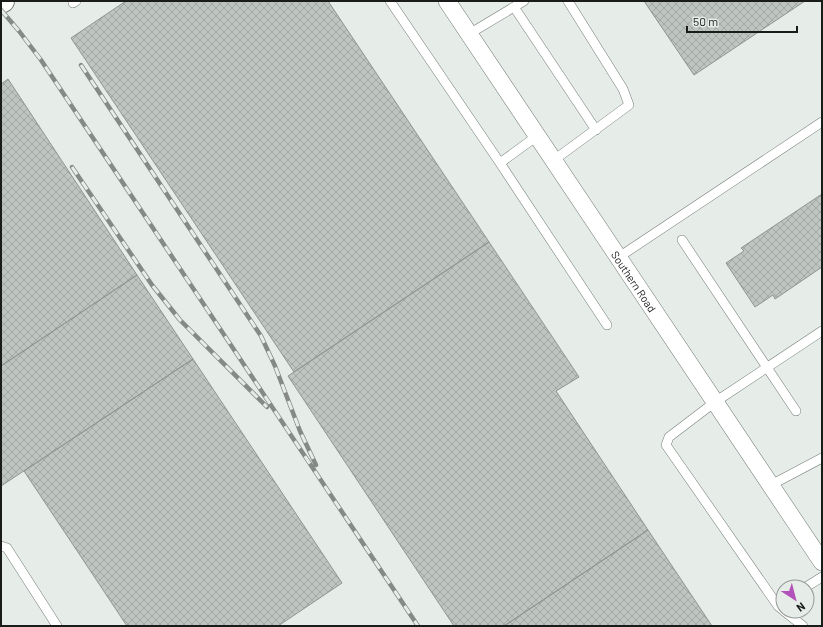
<svg xmlns="http://www.w3.org/2000/svg" width="823" height="627" font-family="Barlow,sans-serif">
	<style>
		.building { fill: url(#building-cross-hatch); stroke: #8e9591 }
		.lines { fill: none; stroke-linecap: round; stroke-linejoin: round }
		.service-casing { stroke: #777e79; stroke-width: 10 }
		.minor-casing { stroke: #777e79; stroke-width: 18 }
		.primary-casing { stroke: #777e79; stroke-width: 24 }
		.service { stroke: #fff; stroke-width: 9 }
		.minor { stroke: #fff; stroke-width: 17 }
		.primary { stroke: #fff; stroke-width: 22 }
		.rail-casing { stroke: #868a87; stroke-width: 4.5 }
		.rail { stroke: #e6ede9; stroke-width: 3; stroke-dasharray: 9; stroke-linecap: butt }
		.labels { text-anchor: middle; dominant-baseline: central; stroke-width: 3; stroke-linejoin: round; paint-order: stroke }
		.street-label { font-size: 11px; fill: #1a1c1a; stroke: #e6ede9 }
	</style>
	<defs>
		<pattern id="building-cross-hatch" width="8" height="8" patternUnits="userSpaceOnUse"><rect width="8" height="8" fill="#bec4c0"/><path d="M0 0l8 8M0 8l8-8" fill="none" stroke="#a3a8a4"/></pattern>
	</defs>
	<rect width="100%" height="100%" fill="#e6ede9"/>
	<path class="building" d="M126,1H328L489,242L294,372L71,38Z
		M644,1H805L694,75Z
		M8,79L137,275L1,366V84Z
		M822,194V267L775,299L773,295L755,307L726,263L744,251L741,248Z
		M489,242L579,377L556,391L648,530L504,626H454L288,376Z
		M137,275L193,359L1,486V366Z
		M193,359L342,583L278,626H127L24,471Z
		M648,530L712,626H504Z"/>
	<g class="lines">
		<g class="service-casing">
			<path id="service" d="M390,1L500,163L537,136
				M73,3L76,1
				M514,7L596,130
				M469,34L524,1
				M554,160L629,105L623,89L568,1
				M500,163L607,325
				M682,240L796,411
				M619,257L822,122
				M771,485L822,458
				M1,546L7,548L57,626
				M806,587L822,577
				M783,610L778,606L666,445L669,437L715,402L822,331
				M784,611L803,626"/>
		</g>
		<g class="minor-casing">
			<g id="minor">
				<path id="s1" d="M447,1L822,562"/>
			</g>
		</g>
		<g class="primary-casing">
			<path id="primary" d="M1,2L3,1"/>
		</g>
		<use href="#service" class="service"/>
		<use href="#minor" class="minor"/>
		<use href="#primary" class="primary"/>
		<g class="rail-casing">
			<path id="rail" d="M1,10L19,31L41,60L418,626
				M81,65L261,336L275,366L300,431L316,465
				M72,167L152,285L180,320L267,407"/>
		</g>
		<use href="#rail" class="rail"/>
	</g>
	<g class="labels">
		<g class="street-label">
			<text stroke="none"><textPath href="#s1" startOffset="337">Southern Road</textPath></text>
		</g>
	</g>
	<rect width="823" height="627" fill="none" stroke="#1a1c1a" stroke-width="4"/>
	<g transform="translate(795 599) rotate(144)"><circle r="19" fill="#e6ede9" stroke="#949996"/>
	<path d="M0-3L7 15L0 10L-7 15Z" fill="#b251b9"/>
	<text y="-6" font-size="11" font-weight="bold" text-anchor="middle" fill="#1a1c1a">N</text>
	</g>
	<path d="M687 26v6h110v-6" fill="none" stroke="#1a1c1a" stroke-width="2"/>
	<text x="693" y="26" font-size="12" fill="#1a1c1a" stroke="#e6ede9" stroke-width="3" paint-order="stroke">50 m</text>
</svg>
